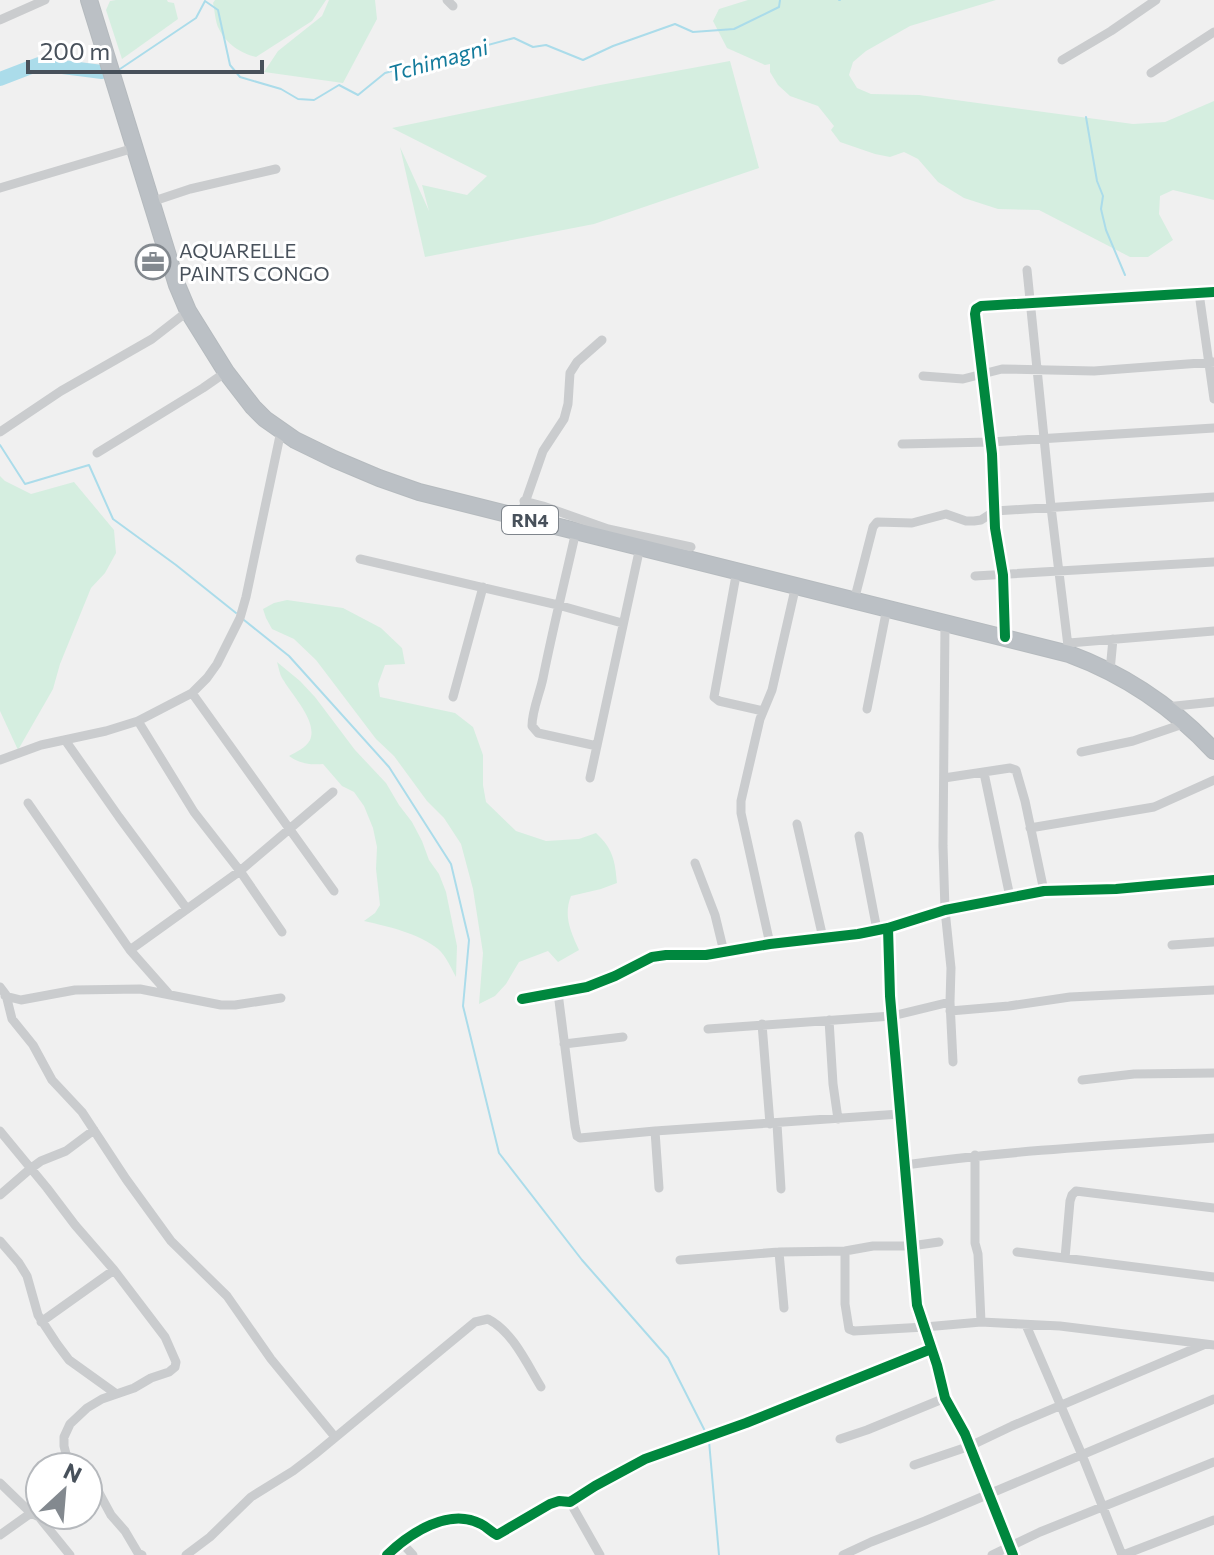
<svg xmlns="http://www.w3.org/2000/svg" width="1214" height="1555" font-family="Commissioner,sans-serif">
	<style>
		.green { fill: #d5eee0 }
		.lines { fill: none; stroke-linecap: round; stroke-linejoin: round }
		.stream { stroke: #abdcea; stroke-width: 2 }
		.river { stroke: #abdcea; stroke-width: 14 }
		.highway-casing { stroke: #b5babe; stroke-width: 18 }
		.street { stroke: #caccce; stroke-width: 9 }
		.highway { stroke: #bbc0c5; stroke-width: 16 }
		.cycleway-casing { stroke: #fff; stroke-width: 15 }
		.cycleway { stroke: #00873e; stroke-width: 10 }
		.labels { text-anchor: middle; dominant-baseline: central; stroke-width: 6; stroke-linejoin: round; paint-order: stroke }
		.shield { fill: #fff; stroke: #7f858c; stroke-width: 2 }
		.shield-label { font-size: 18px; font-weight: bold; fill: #48515b }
		.poi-label { font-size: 20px; fill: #48515b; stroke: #fff; text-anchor: start }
		.water-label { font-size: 22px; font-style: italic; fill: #137b9c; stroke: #fff }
	</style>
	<rect width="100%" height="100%" fill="#f0f0f0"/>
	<path class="green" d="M116,0H167L168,2L174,3L178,19L122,59L106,10L110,1Z
		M215,0H326L312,21L256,57C242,54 225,43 219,29C215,22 215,11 213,3Z
		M329,0H375L377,19L343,83L264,72L278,51L322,16Z
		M748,0H996L910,26L866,51L853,62L849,75L857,88L871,94L919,95L1133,124L1165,122L1214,101V200L1173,190L1160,196L1159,214L1173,240L1148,257H1130L1039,210L998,209L964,198L938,182L918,159L904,152L890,157L875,154L840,142L831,130L834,126L818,106L790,96L778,85L770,72V64L765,65L727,48L713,21L719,9Z
		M730,61L759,168L594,224L425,257L400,147L429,211L422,185L467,195L487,176L392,128L600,85Z
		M0,476L5,481L31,494L74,482L114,530L116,553L105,573L91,588L60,664L53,689L18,750L0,711Z
		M287,600L343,608L381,628L402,648L405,664L385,665L378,684L380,697L455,713L473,727L483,755V785L486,802L516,831L546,841L579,839L596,833C613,849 615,860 617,883L601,889L571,896C563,916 571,932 579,950L558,962L548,951L519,962L506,984L495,996L479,1004L483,953L473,889L461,844L444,818L427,801L394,756L376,739L316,660L294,639L272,629L266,618L263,609L274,603Z
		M277,662L300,681L315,697L355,750L386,783L399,805L412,822L422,841L429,860L439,874L446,892L457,946L456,977C451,968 446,956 438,949C420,934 387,926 364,921L375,913L380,905L376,869L377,847L373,828L364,806L354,792L342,786L323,764C310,765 300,764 289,756C296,752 306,748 310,740C318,722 292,695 284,681C280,676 279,669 277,662Z"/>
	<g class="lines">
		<path class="stream" d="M839,0H840
			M120,69L196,18L205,1L218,10L230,65L240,77L281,89L298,99L314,100L339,85L358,95L385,73L514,38L533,47L546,45L583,60L613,46L675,24L693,32L734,29L779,7L780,0
			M1086,117L1097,181L1103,196L1101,209L1106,230L1125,275
			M0,445L25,484L89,465L113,519L176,565L236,613
			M244,620L289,656L389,767L451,864L469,940L463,1006L499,1153L582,1260L668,1358L707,1435
			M709,1441L719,1555"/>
		<path class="river" d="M0,79L39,64L102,72"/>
		<g class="highway-casing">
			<path id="highway" d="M89,0L177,285L188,311L226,372L253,407L265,419L295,440L334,459L379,478L419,492L1069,654C1126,675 1173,707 1214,751"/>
		</g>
		<path class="street" d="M447,0L453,6
			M0,20L45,0
			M1062,60L1111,31L1156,0
			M1151,73L1214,32
			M0,188L134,148
			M151,202L190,189L276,169
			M1027,270L1051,507L1069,654
			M1199,293L1214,399
			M923,376L963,379L1002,369L1094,371L1214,362
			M0,432L61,391L152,339L188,311
			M902,444L990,442L1214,428
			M97,453L203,388L226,372
			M524,501L543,506L608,529L691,547
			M520,517L543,451L564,419L568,404L570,373L577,362L602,340
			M576,531C565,580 553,628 543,678C540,693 532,710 532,726L538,733L597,746
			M360,559L558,605L622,623
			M737,570L714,697L719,701L763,711
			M975,576L1214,562
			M854,601L873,527L877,522L912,523L946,514L966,521H974L981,520L995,511L1214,497
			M945,623L943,846L945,910L951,968L950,1002L953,1062
			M1005,637L1003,575L995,528L992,454L975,314L976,309L981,306L1214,292
			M1069,643L1214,631
			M1110,671L1113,639
			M192,693L334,891
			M453,697L483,587
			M1166,707L1214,702
			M867,709L887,608
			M138,721L194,812L240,871L282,932
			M65,740L119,817L187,909
			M1081,752L1133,741L1186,723
			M0,760L41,745L106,731L138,721L192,693L207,678L217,664L240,618L246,597L281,431
			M984,773L1010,897
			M590,778L640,547
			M944,778L1010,768L1016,770L1025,801L1044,891
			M28,803L130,950L168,993
			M797,824L823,938
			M1030,828L1154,807L1214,780
			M859,836L877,930
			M695,863L715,915L724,952
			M888,928L890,996L917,1305L937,1365L945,1398L965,1434L1013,1555
			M770,944L741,813V801L760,719L772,690L796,585
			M1172,945L1214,942
			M130,950L240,871L333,792
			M0,987L6,995L12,1019L33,1045L52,1080L82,1112L126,1179L171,1241L227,1296L271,1359L335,1437
			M558,993L575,1126L577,1136L580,1138L655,1131L900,1114
			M5,996L21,1000L75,990L140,989L221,1005H235L281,998
			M522,999L587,987L615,976L652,957L666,955H706L770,944L858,934L888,928L945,910L1044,891L1116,889L1214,880
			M950,1011L1009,1006L1070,997L1214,990
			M829,1020L833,1084L838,1119
			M762,1024L770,1124
			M708,1029L892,1016L950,1002
			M564,1044L623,1037
			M1082,1080L1134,1074L1214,1073
			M777,1124L781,1189
			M0,1131L47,1188L75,1225L114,1270L165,1337L176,1362L175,1367L169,1372L151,1378L134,1388L102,1399L87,1408L70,1424L64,1437V1446L66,1454L76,1467
			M655,1131L659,1188
			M975,1155V1243L978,1254L981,1322
			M905,1165C1007,1151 1111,1145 1214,1138
			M0,1195L30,1169L41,1161L66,1151L94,1130
			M0,1241L19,1263L27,1276L38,1315L57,1344L69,1360L115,1393
			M845,1251V1304L849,1329L854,1331L925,1327L981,1322L1060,1326L1214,1345
			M779,1252L784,1308
			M1017,1252L1214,1277
			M1065,1258L1070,1201L1072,1195L1076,1191L1214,1208
			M680,1260L779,1252L845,1251L873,1246H911L939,1242
			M41,1322L114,1270
			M1026,1325L1082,1455L1122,1555
			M840,1439L867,1430L945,1398
			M914,1465L970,1446L1012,1426L1203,1345
			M88,1479L98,1491L111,1515L125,1531L138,1553L142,1555
			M0,1483L31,1513L39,1517L70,1555
			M570,1502L600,1555
			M0,1535L31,1513L40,1502
			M401,1542L413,1555
			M186,1555L210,1537L251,1497L293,1471L314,1455L475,1322L488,1319C513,1332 527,1364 541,1387
			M387,1555C410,1533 449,1507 481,1524C487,1527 491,1532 497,1535L550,1504L559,1501L570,1502L595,1486L645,1459L746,1423L931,1349
			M843,1555L871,1542L925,1521L1214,1399
			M992,1555L1040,1532L1214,1462
			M1123,1555L1214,1520"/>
		<use href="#highway" class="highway"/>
		<g class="cycleway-casing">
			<path id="cycleway" d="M1005,637L1003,575L995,528L992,454L975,314L976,309L981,306L1214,292
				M888,928L890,996L917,1305L937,1365L945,1398L965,1434L1013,1555
				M522,999L587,987L615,976L652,957L666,955H706L770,944L858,934L888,928L945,910L1044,891L1116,889L1214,880
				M387,1555C410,1533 449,1507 481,1524C487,1527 491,1532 497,1535L550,1504L559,1501L570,1502L595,1486L645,1459L746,1423L931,1349"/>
		</g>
		<use href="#cycleway" class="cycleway"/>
	</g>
	<defs>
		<g id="office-ring" transform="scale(1.8)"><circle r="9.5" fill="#fff" stroke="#83898f" stroke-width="1.5"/><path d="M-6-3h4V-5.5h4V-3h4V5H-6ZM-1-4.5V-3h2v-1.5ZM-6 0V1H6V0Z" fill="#83898f"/></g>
	</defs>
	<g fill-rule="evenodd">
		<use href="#office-ring" x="153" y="262"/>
	</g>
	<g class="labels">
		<rect class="shield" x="502" y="506" width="56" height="28" rx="6"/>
		<g class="shield-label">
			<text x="530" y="520">RN4</text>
		</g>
		<g class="poi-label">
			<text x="179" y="250">AQUARELLE<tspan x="179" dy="23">PAINTS CONGO</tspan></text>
		</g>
		<g class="water-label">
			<text transform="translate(438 60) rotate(-16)">Tchimagni</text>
		</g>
	</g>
	<g transform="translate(64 1491) rotate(26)"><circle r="38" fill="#ffffff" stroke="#b6b9bd" stroke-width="2"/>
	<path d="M0-6L14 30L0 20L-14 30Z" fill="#83898f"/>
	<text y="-12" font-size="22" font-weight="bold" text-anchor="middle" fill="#48515b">N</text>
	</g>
	<path d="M28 60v12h234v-12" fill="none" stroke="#48515b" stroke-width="4"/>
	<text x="40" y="60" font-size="24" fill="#48515b" stroke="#ffffff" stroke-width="6" paint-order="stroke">200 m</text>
</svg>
